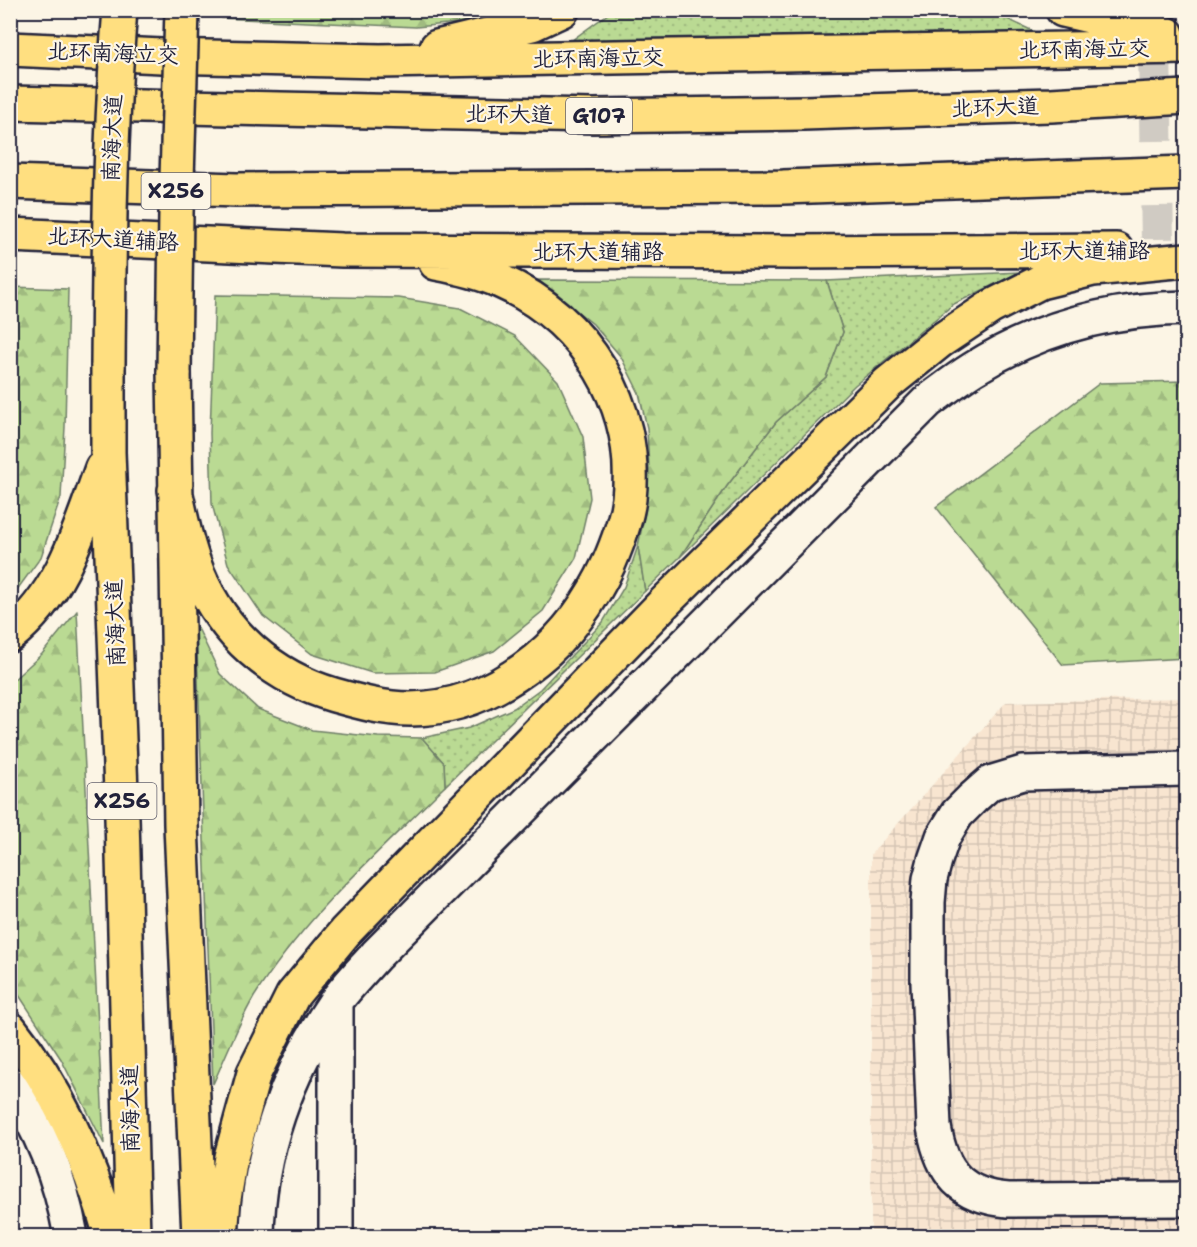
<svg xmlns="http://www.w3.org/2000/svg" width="1197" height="1247" font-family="'Shantell Sans','LXGW WenKai TC',sans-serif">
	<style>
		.industrial { fill: url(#industrial-grid) }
		.green { fill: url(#green-dots); stroke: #6e7e67; stroke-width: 1.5 }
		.forest { fill: url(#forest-firs); stroke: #6e7e67; stroke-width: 1.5 }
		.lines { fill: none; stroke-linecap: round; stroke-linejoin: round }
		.minor-tunnel { stroke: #d0cbc3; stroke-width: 33; stroke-dasharray: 33 16; stroke-linecap: butt }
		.minor-casing { stroke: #22223b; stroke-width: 38 }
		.major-casing { stroke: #22223b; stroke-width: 38 }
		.highway-casing { stroke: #22223b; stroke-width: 38 }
		.minor { stroke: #fcf5e5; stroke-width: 33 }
		.major { stroke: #ffdf80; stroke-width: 33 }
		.highway { stroke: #ffdf80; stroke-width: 33 }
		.major-bridge-casing { stroke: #22223b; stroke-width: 38; stroke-linecap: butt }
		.major-bridge { stroke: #ffdf80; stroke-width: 33 }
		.labels { text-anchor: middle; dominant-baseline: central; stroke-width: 4.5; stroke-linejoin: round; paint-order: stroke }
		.shield { fill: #fcf5e5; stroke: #63616e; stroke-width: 1.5 }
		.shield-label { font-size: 21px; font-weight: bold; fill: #22223b }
		.street-label { font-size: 22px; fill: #22223b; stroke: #fcf5e5 }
	</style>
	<defs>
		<pattern id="industrial-grid" width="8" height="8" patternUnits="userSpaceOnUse" patternTransform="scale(1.5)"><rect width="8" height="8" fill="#f8e5d0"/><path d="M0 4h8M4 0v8" fill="none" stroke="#d4c4b4"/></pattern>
		<pattern id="green-dots" width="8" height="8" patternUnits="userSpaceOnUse" patternTransform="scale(1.5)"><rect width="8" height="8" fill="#bada93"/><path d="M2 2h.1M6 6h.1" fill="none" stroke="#a0bb80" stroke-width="1.8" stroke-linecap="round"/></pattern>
		<pattern id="forest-firs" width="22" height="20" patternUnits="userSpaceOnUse" patternTransform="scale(1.5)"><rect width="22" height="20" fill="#bada93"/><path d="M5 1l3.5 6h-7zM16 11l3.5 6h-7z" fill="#a0bb80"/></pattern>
	</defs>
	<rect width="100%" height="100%" fill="#fcf5e5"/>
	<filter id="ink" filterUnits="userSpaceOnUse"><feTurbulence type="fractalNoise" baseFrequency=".0167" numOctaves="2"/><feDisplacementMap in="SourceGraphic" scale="12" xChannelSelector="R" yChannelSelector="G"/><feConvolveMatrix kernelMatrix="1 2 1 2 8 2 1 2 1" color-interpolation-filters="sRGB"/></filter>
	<g filter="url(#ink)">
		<path class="industrial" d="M1186,698V1236H871V854L1006,702Z"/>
		<path class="green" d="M698,10L990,11L1046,37L568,43L612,11L679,15Z
			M1020,272L954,304L855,385L680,557L727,486L776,422L826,377L843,332L827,281Z
			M638,546L645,591L445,786L444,763L422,738L469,728L514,708L540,689L603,622L624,587Z"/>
		<path class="forest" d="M222,10L500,11L478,21L416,27L222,18Z
			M612,11V10L698,11L679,15Z
			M538,280L827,281L843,332L826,377L776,422L727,486L680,557L645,591L638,546L645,512L649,470L647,428L639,393L621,357L593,324Z
			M11,287L68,289L65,427L61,497L41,557L11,598Z
			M215,295L399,298L460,308L515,336L558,381L583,437L590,498L576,558L543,611L494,651L435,672L372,673L312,654L263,616L228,564L212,504L210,433Z
			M1186,381V658L1063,665L936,507L1100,383Z
			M77,611L104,1144L61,1059L11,983V682L42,654Z
			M196,624L220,674L258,709L312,730L378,737L422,738L444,763L445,786C378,853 305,916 254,997C238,1024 226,1056 213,1084Z"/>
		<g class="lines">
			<path class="minor-tunnel" d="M1154,10L1158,281"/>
			<g class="minor-casing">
				<path id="minor" d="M1186,769L1023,773L990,783L973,798L957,814L943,837L935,860L930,879L928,902V982L934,1127C942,1173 961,1196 1008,1200L1186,1199
					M10,1084C43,1131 61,1181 71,1236
					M257,1236C258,1153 287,1073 334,1004C346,987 362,971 376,955L928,401C943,390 957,379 973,369C1038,328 1110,309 1186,308
					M336,1236V1002"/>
			</g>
			<g class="major-casing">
				<path id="major" d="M1063,10L1167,34
					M437,47L532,24L562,10
					M10,49L162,56L380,61L1186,47
					M10,235L342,250L794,252L1116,250
					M108,365V452L122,818L133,1236
					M174,372L181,825L199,1236
					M175,490C181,518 187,547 198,574C223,634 272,677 334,695C359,702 384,709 410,709C457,709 500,689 536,660C568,634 592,600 609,563C618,542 626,521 629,499C639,406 586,319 500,281C480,272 458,267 436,263
					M10,635C63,593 80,528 102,468
					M10,1029C59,1090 90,1161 111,1236
					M221,1236L224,1199L231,1157L254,1073L293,995L345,932L663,604L888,383L940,341L991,307L1040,282L1093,269L1186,260"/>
			</g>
			<g class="highway-casing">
				<path id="highway" d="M10,103L593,116L804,113L1051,105L1186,97
					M10,182L236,190L783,187L1186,173"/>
			</g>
			<use href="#minor" class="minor"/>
			<use href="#major" class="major"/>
			<use href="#highway" class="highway"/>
			<g class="major-bridge-casing">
				<path id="major-bridge" d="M108,365C109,247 110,129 120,10
					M174,372L176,213L182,10"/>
			</g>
			<use href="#major-bridge" class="major-bridge"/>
		</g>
	</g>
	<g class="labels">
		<g class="shield">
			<rect x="566" y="98" width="66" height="36" rx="4.5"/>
			<rect x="141.5" y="173" width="69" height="36" rx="4.5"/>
			<rect x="87.5" y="783" width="69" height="36" rx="4.5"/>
		</g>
		<g class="shield-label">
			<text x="599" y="116">G107</text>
			<text x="176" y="191">X256</text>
			<text x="122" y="801">X256</text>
		</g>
		<g class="street-label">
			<text transform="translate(1084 49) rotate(-1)">北环南海立交</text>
			<text transform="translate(113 53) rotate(2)">北环南海立交</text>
			<text transform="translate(598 58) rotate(-1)">北环南海立交</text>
			<text transform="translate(995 107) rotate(-2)">北环大道</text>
			<text transform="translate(509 114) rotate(1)">北环大道</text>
			<text transform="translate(112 138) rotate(-88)">南海大道</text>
			<text transform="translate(113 239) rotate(3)">北环大道辅路</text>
			<text x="1084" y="250">北环大道辅路</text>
			<text x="598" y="251">北环大道辅路</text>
			<text transform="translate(115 623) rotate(-92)">南海大道</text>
			<text transform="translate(130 1109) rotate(-91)">南海大道</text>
		</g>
	</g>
	<rect width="1197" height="1247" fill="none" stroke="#fcf5e5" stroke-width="36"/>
	<rect x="18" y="18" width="1161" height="1211" fill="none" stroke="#22223b" stroke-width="2" filter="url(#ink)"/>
</svg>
